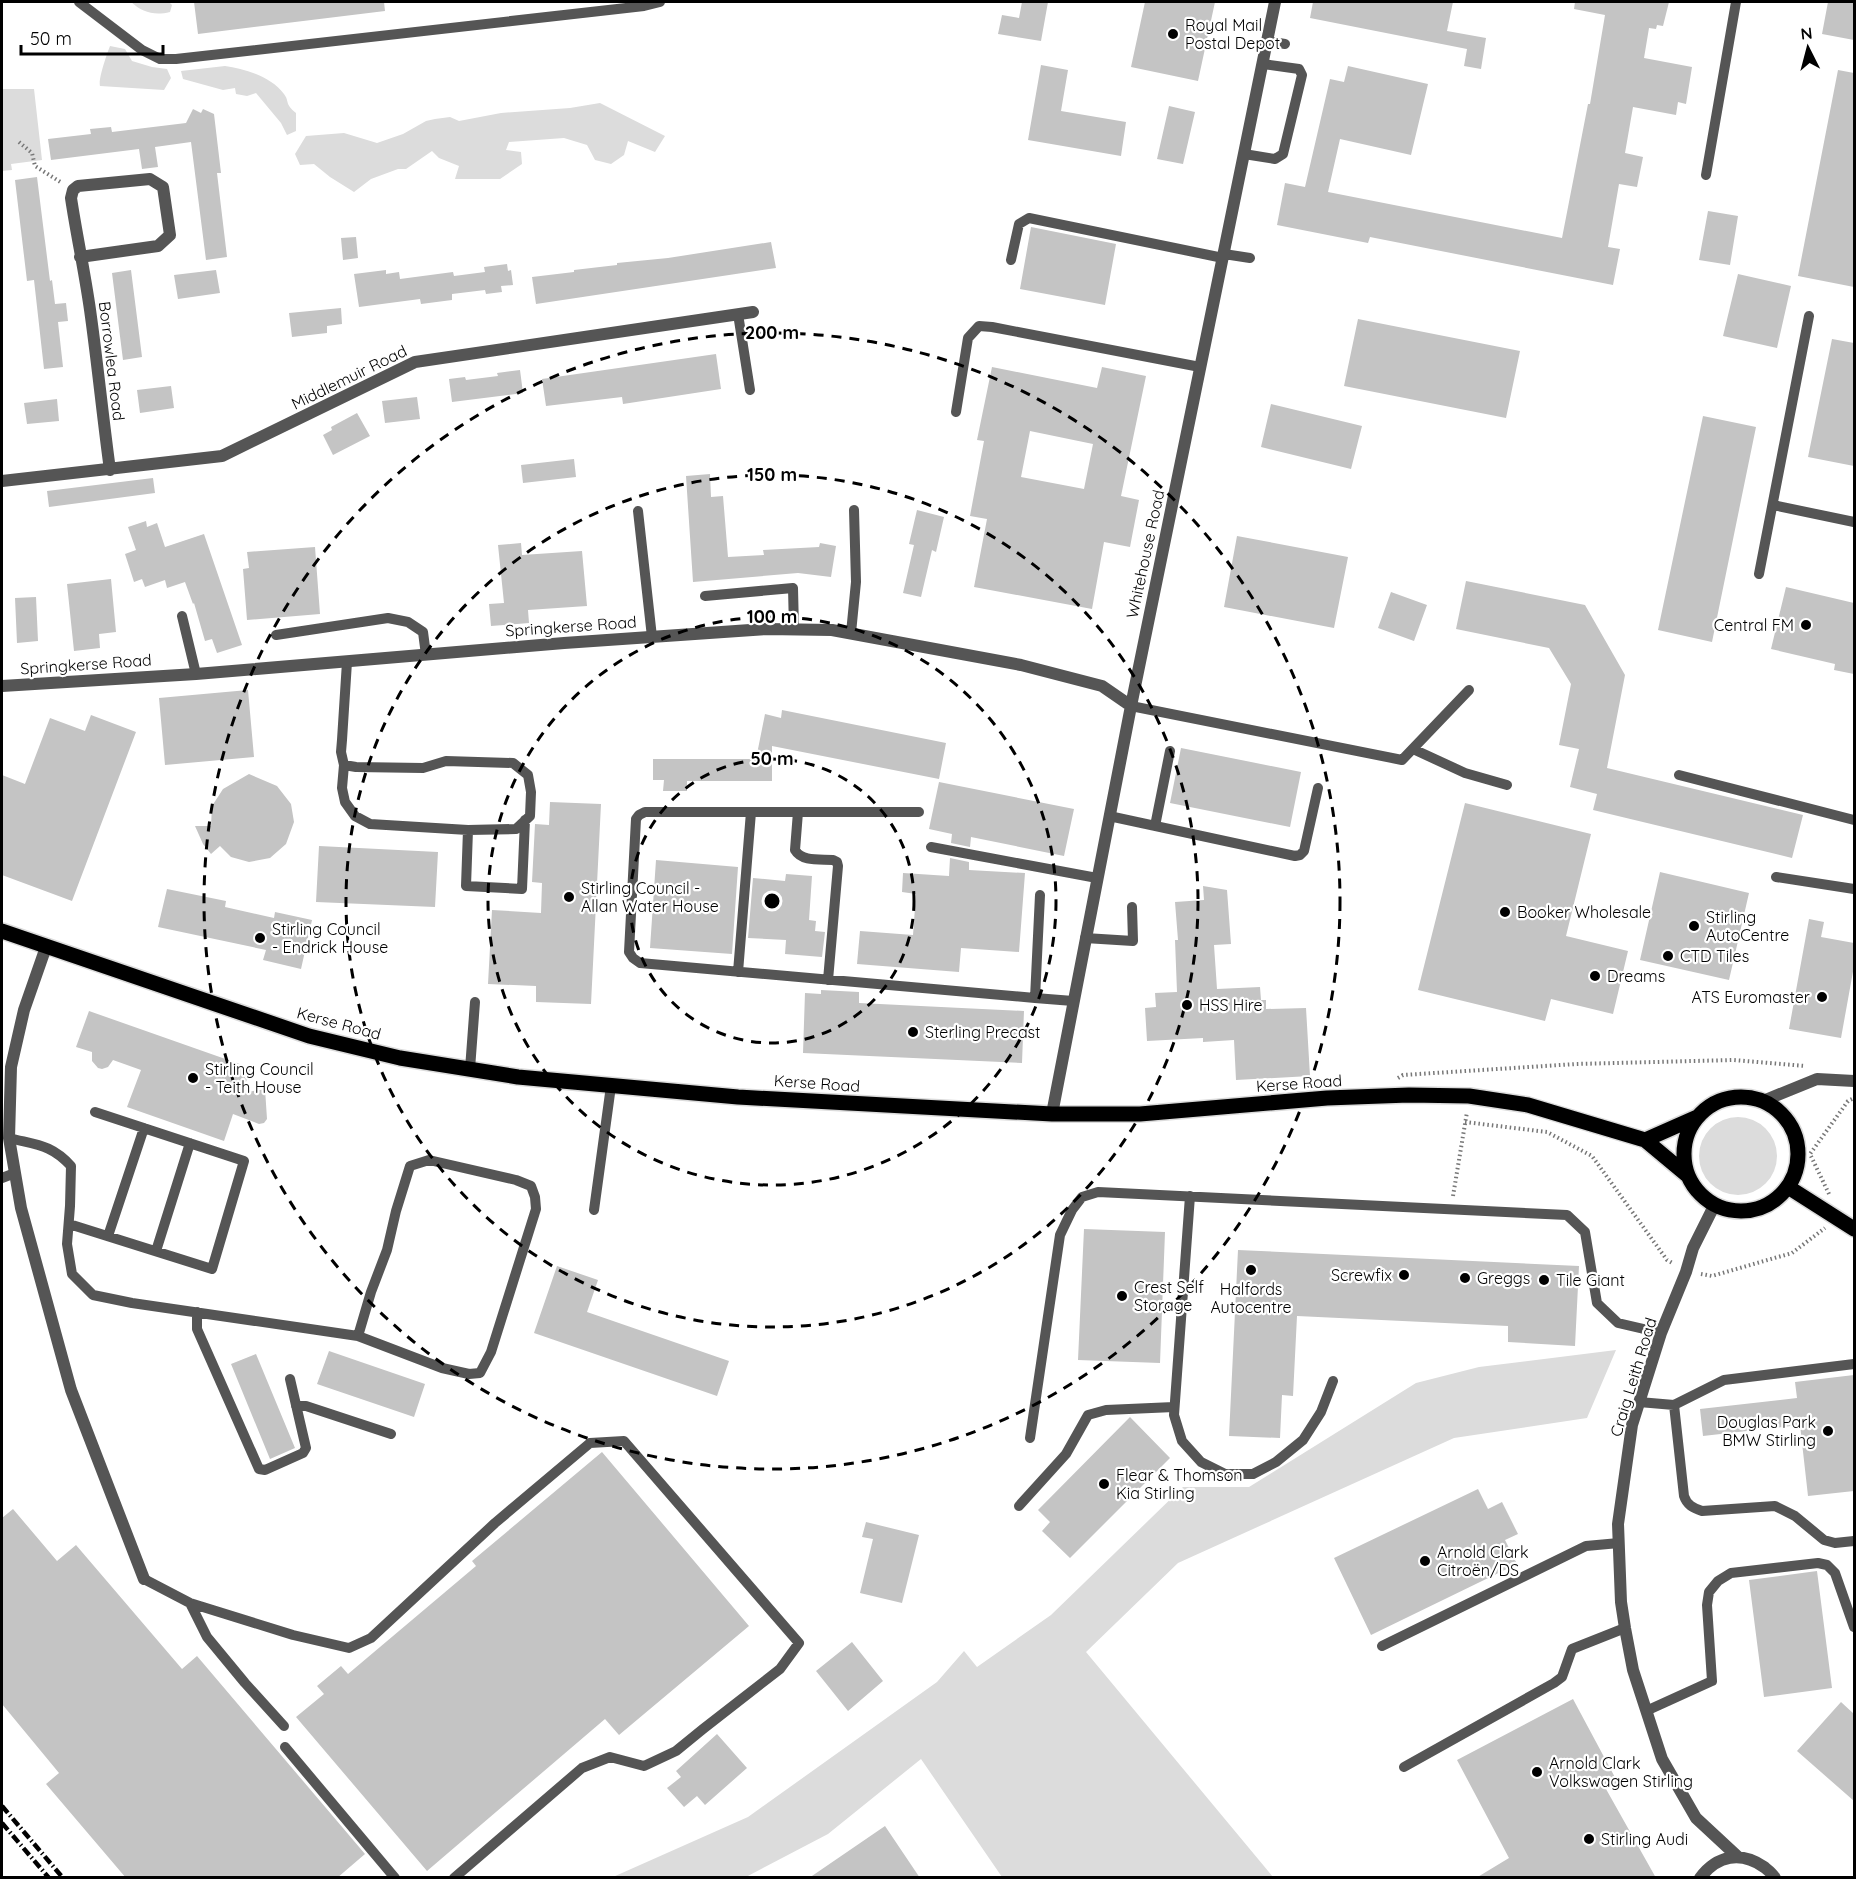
<svg xmlns="http://www.w3.org/2000/svg" width="1856" height="1879" font-family="Quicksand,sans-serif">
	<style>
		.green { fill: #dcdcdc }
		.building { fill: #c4c4c4; fill-rule: evenodd }
		.lines { fill: none; stroke-linecap: round; stroke-linejoin: round }
		.primary-casing { stroke: #dbdbdb; stroke-width: 18 }
		.path { stroke: #777; stroke-width: 4; stroke-dasharray: 1.5 3; stroke-linecap: butt }
		.service { stroke: #555; stroke-width: 10 }
		.minor { stroke: #555; stroke-width: 12 }
		.primary { stroke: #000; stroke-width: 15 }
		.rail { stroke: #000; stroke-width: 4.5; stroke-dasharray: 9 3 1.5 3; stroke-linecap: butt }
		.ring { fill: none; stroke: #000; stroke-width: 3; stroke-dasharray: 10 8 }
		.poi-dot { fill: #000; stroke: #fff; stroke-width: 2 }
		.labels { text-anchor: middle; dominant-baseline: central; stroke-width: 4.5; stroke-linejoin: round; paint-order: stroke }
		.poi-label { font-size: 16px; fill: #000; stroke: #fff; text-anchor: start }
		.street-label { font-size: 16px; fill: #000; stroke: #fff }
		.centre { fill: #000; stroke: #fff; stroke-width: 3 }
		.ring-label { font-size: 18px; text-anchor: middle; font-weight: bold; fill: #000; stroke: #fff; stroke-width: 4.5; stroke-linejoin: round; paint-order: stroke }
	</style>
	<rect width="100%" height="100%" fill="#fff"/>
	<path class="green" d="M131,2H169L172,5L170,12C154,16 142,12 131,2Z
		M110,46L125,49L132,61L152,67L167,69L171,78L164,90L100,86C98,79 107,54 110,46Z
		M225,66C245,69 271,76 284,94C290,102 284,103 296,113V131L287,135L281,123L256,93L247,96L236,94L235,88L223,90L183,79L181,71Z
		M2,89H34L42,160L11,164L12,170L2,171Z
		M600,103L665,136L655,152L628,141L624,155L611,164L595,160L587,145L564,138L509,142L506,150L521,152L522,164L500,179H455L459,166L439,158L432,151L406,169H398L371,179L354,192L330,177L314,164L300,165L295,154L306,136L344,133L377,143L403,134L426,121L435,119L450,117L459,121L501,113L570,108Z
		M1699 1156a39 39 0 1 1 78 0a39 39 0 1 1-78 0Z
		M1616,1350L1587,1418L1454,1438L1178,1563L1086,1652L1273,1877H1002L921,1759L828,1834L746,1877H613L748,1817L937,1682L964,1651L977,1667L1051,1615L1183,1487H1249L1416,1383L1479,1367Z"/>
	<path class="building" d="M194,2H384L385,11L198,34Z
		M1022,2H1048L1041,41L998,34L1002,15L1019,18Z
		M1145,2H1215L1198,81L1131,67Z
		M1313,2H1453L1447,31L1486,38L1481,69L1464,66L1467,49L1310,18Z
		M1575,2H1669L1663,26L1657,25L1656,29L1649,28L1644,58L1692,67L1686,104L1678,102L1676,115L1633,107L1625,153L1643,157L1637,187L1619,184L1608,247L1620,249L1613,285L1370,237L1368,243L1277,225L1285,183L1305,187L1330,79L1344,82L1348,66L1428,84L1411,155L1340,139L1328,192L1562,238L1588,104H1590L1605,15L1574,9Z
		M1828,2H1854V40L1822,34Z
		M1041,65L1068,70L1061,111L1126,122L1121,156L1028,140Z
		M1838,70L1854,73V287L1798,276Z
		M1169,106L1195,112L1183,164L1157,159Z
		M193,109L201,113L203,109L214,114L221,173H217L227,257L206,260L191,142L155,147L158,167L142,169L139,149L51,160L48,139L91,134L90,129L111,127L112,132L186,123Z
		M37,177L50,281L52,280L55,304L66,303L68,321L58,322L63,367L44,369L34,280L27,281L15,180Z
		M1708,211L1738,216L1730,265L1699,260Z
		M1031,227L1116,244L1105,305L1020,289Z
		M356,237L358,258L343,260L341,238Z
		M771,242L776,268L536,304L532,277L574,272V270L617,265V263L668,258Z
		M507,264L508,271L511,270L513,285L501,286L502,292L486,294L485,290L452,294V300L421,304L420,299L359,307L354,274L386,270V274L399,272L400,279L453,272L454,276L485,272L484,267Z
		M131,270L142,357L123,360L112,273Z
		M216,270L220,293L178,299L174,275Z
		M1738,274L1791,286L1777,348L1723,336Z
		M341,308L342,324L327,326V333L292,337L289,313Z
		M1358,319L1520,351L1506,418L1344,386Z
		M1832,339L1854,343V466L1808,457Z
		M716,354L721,389L623,404L622,397L546,406L542,379Z
		M992,367L1097,388L1102,367L1146,376L1121,496L1139,500L1130,547L1104,542L1092,609L974,587L987,519L970,516L984,441L977,440ZM1030,431L1093,444L1084,489L1021,477Z
		M520,370L523,393L452,402L449,379L465,377L466,380L498,376L497,373Z
		M171,386L174,408L140,413L137,390Z
		M417,397L420,419L385,423L382,401Z
		M57,399L59,421L27,424L24,403Z
		M1271,404L1362,426L1351,469L1261,447Z
		M357,413L370,436L333,455L323,435L332,430L331,427Z
		M1703,416L1756,427L1712,642L1658,630Z
		M574,459L576,477L523,483L521,465Z
		M710,474L711,497L723,496L728,557L764,555L763,550L819,547L820,543L836,546L831,577L798,573L693,582L686,476Z
		M153,478L155,493L49,507L47,491Z
		M917,510L944,517L936,552L932,550L921,597L903,593L914,545L909,544Z
		M146,521L147,527L157,523L165,547L204,534L242,645L217,653L212,639L205,641L194,603L193,604L185,582L167,588L165,580L145,587L142,579L134,582L125,554L136,550L128,527Z
		M1237,536L1348,557L1334,628L1224,607Z
		M521,543L522,555L582,551L587,606L528,610L529,623L491,626L489,604L504,603L498,545Z
		M315,547L320,614L247,620L243,569L249,568L247,552Z
		M111,579L116,632L99,634L100,648L74,651L67,584Z
		M1466,581L1585,605L1625,675L1607,768L1803,815L1792,858L1593,810L1597,794L1570,787L1579,749L1559,745L1571,684L1549,648L1456,629Z
		M1786,587L1854,603V674L1834,670L1835,664L1771,649Z
		M1391,592L1427,605L1414,641L1378,628Z
		M36,597L38,641L17,643L15,598Z
		M248,690L254,757L165,765L159,698Z
		M782,710L946,743L939,779L772,746V781H687V791H663L664,780H653V759H756L765,714L781,718Z
		M91,715L136,732L72,901L2,875V775L25,784L50,718L85,731Z
		M1181,748L1301,772L1290,827L1170,803Z
		M249,774L277,786L291,804L294,822L286,844L270,858L249,862L231,857L220,846L211,854L203,844L195,826H211L212,806L223,789Z
		M939,782L1074,809L1064,856L971,837L970,847L951,843L952,834L929,829Z
		M550,802L601,804L591,1004L536,1002V986L488,984L492,910L541,913L542,883L532,882L535,824L549,825Z
		M1465,803L1591,834L1566,936L1628,951L1613,1014L1551,999L1545,1021L1418,990Z
		M319,846L438,852L435,907L316,902Z
		M950,858L969,862V870L1025,873L1019,952L961,948L959,972L857,964L860,931L913,935L916,894L902,892L903,873L949,876Z
		M656,860L738,867L732,954L650,948Z
		M1660,872L1749,893L1729,980L1640,960Z
		M786,874L812,876L809,920L816,921L815,931L825,932L822,957L785,954L786,940L748,938L753,878L785,881Z
		M1203,886L1227,890L1231,944L1214,945L1217,989L1260,987L1261,1000H1266V1009L1306,1008L1310,1076L1236,1080L1234,1040L1203,1042V1038L1147,1041L1145,1008L1156,1007L1155,993L1177,992L1175,940H1178L1175,902L1204,900Z
		M167,889L226,901L225,907L274,918L275,912L312,920L301,969L263,960L266,950L158,927Z
		M1809,919L1824,922L1821,937L1854,943V966L1841,1038L1789,1029Z
		M821,990L859,992V1003L1024,1011L1022,1063L803,1053L805,993L821,994Z
		M89,1011L251,1068L242,1093L265,1089L267,1119L264,1123L259,1124L233,1114L224,1141L127,1107L141,1070L113,1060L108,1067L102,1069L98,1068L92,1061V1052L76,1047Z
		M1084,1229L1165,1232L1160,1363L1078,1360Z
		M1238,1250L1579,1266L1575,1346L1508,1342V1326L1297,1316L1293,1396L1282,1395L1280,1438L1229,1436Z
		M557,1266L598,1280L587,1312L729,1361L717,1396L534,1333Z
		M329,1351L425,1384L414,1417L317,1384Z
		M256,1354L295,1448L270,1459L231,1364Z
		M1854,1375V1491L1808,1496L1800,1425L1703,1436L1700,1409L1797,1398L1795,1382Z
		M1130,1417L1170,1458L1070,1558L1042,1531L1050,1522L1038,1510Z
		M602,1452L749,1626L619,1735L605,1719L427,1871L296,1717L324,1694L317,1686L341,1666L348,1674L476,1566L472,1561Z
		M1478,1489L1488,1509L1502,1502L1518,1534L1505,1540L1517,1564L1371,1635L1334,1558Z
		M13,1509L57,1561L76,1545L182,1669L197,1656L365,1854L337,1878H126L46,1784L59,1773L2,1704V1518Z
		M866,1522L919,1535L902,1603L860,1593L873,1539L862,1537Z
		M1817,1571L1832,1688L1764,1697L1749,1580Z
		M852,1642L883,1681L848,1711L816,1671Z
		M1573,1699L1618,1783L1606,1789L1656,1878H1476L1509,1858L1457,1760Z
		M1841,1702L1854,1714V1801L1797,1751Z
		M717,1734L747,1768L705,1805L697,1796L684,1807L667,1788L681,1777L676,1771Z
		M885,1826L920,1878H809Z"/>
	<g class="lines">
		<g class="primary-casing">
			<path id="primary" d="M2,931L309,1036L400,1058L518,1077L738,1097L1052,1114H1140L1327,1098L1409,1095L1469,1096L1528,1105L1645,1140L1687,1175
				M1684 1154a57 57 0 1 1 114 0a57 57 0 1 1-114 0Z
				M1645,1140L1697,1117
				M1788,1187L1854,1229"/>
		</g>
		<path class="path" d="M19,142L32,153L35,166L62,183
			M1398,1078L1403,1075L1576,1064L1733,1060L1806,1066
			M1465,1122L1547,1132L1592,1156L1667,1260L1674,1264
			M1829,1194L1810,1154L1848,1101L1854,1098
			M1453,1196L1467,1112
			M1701,1274L1712,1276L1792,1253L1825,1228"/>
		<path class="service" d="M79,2L142,50L160,59H176L644,6L660,2
			M1267,41L1285,44
			M1244,154L1275,159L1283,154L1302,75L1299,69L1263,64
			M1706,175L1736,2
			M1224,254L1250,258
			M1011,260L1019,224L1029,218L1223,258
			M738,314L750,390
			M956,412L968,338L979,326L992,327L1200,367
			M1773,505L1854,522
			M638,511L652,637
			M1759,574L1809,316
			M705,596L793,588L794,629
			M182,616L196,674
			M851,633L856,582L854,510
			M276,635L388,618L408,622L423,632L426,655
			M1131,706L1402,760L1469,690
			M1413,749L1465,773L1507,785
			M344,765L342,788L345,802L355,816L370,824L468,830L516,829L530,816L531,792L528,775L513,763L446,761L423,768L356,767L344,765L341,752L342,740L347,662
			M1679,775L1854,820
			M751,812H919
			M798,812L795,850C802,862 820,859 833,860L837,862L838,866L828,980
			M1109,816L1295,856L1300,855L1304,851L1318,788
			M1155,826L1170,751
			M468,830L466,886L522,889L525,820
			M931,847L1097,878
			M1776,877L1854,889
			M1085,938L1133,941L1132,907
			M738,972L751,812H645L639,815L636,819L629,952L633,958L640,963C771,975 903,986 1035,998L1073,1001
			M1035,998L1040,895
			M470,1069L475,1002
			M9,1138C36,1145 51,1144 71,1166L70,1206L67,1244L72,1274L93,1295L132,1303L358,1336L442,1368L469,1374L480,1373L491,1352L536,1209L535,1197L531,1186L516,1180L429,1160L410,1166L396,1211L387,1250L371,1292L358,1336
			M2,1178L15,1173
			M1190,1196L1174,1415L1182,1441L1201,1462L1225,1474H1253L1276,1462L1303,1440L1321,1412L1333,1381
			M594,1210L611,1086
			M69,1224L212,1269L244,1161L95,1112
			M108,1236L144,1128
			M156,1251L190,1143
			M197,1312V1329L259,1469L265,1470L303,1453L306,1448L290,1379
			M1639,1402L1674,1405L1724,1380L1854,1364
			M1674,1405L1684,1496C1687,1505 1693,1508 1702,1511L1775,1506L1795,1516L1824,1540L1835,1543L1854,1541
			M296,1406H306L391,1434
			M1030,1438L1060,1235L1072,1210L1082,1197L1098,1192L1567,1215L1585,1232L1597,1303L1618,1323L1661,1333
			M1019,1506L1066,1454L1088,1415L1106,1410L1174,1407
			M144,1579L190,1603L293,1635L349,1648L371,1638L495,1523L590,1443L624,1441L799,1643L780,1669L703,1729L676,1751L644,1766L610,1757L582,1768L454,1878
			M190,1603L207,1637L245,1683L284,1726
			M1382,1646L1586,1546L1619,1543
			M1646,1711L1712,1681L1707,1605L1709,1592L1718,1581L1731,1573L1818,1563L1827,1565L1835,1573L1854,1627
			M285,1747L395,1878
			M1404,1767L1554,1683L1562,1677L1572,1649L1625,1628"/>
		<path class="minor" d="M80,257L158,246L170,235L163,187L150,179L78,186L73,190L71,198C77,238 86,278 91,317C98,368 103,419 110,470
			M2,481L222,456L415,362L753,312
			M2,686L196,674L564,643L766,629L832,630L1021,665L1102,686L1131,706
			M46,947L24,1010L11,1067L9,1138L21,1208L71,1390L144,1579
			M1763,1101L1817,1079L1854,1081
			M1052,1114L1131,706L1275,2
			M1714,1206L1693,1248L1686,1272L1661,1333L1632,1425L1618,1524L1621,1602L1625,1628L1633,1670L1662,1759L1696,1818L1738,1857
			M1700,1878C1717,1855 1741,1851 1764,1867C1769,1871 1772,1873 1775,1878"/>
		<use href="#primary" class="primary"/>
		<path class="rail" d="M2,1806L63,1878
			M2,1823L49,1878"/>
	</g>
	<g class="ring">
		<circle cx="772" cy="901" r="142"/>
		<circle cx="772" cy="901" r="284"/>
		<circle cx="772" cy="901" r="426"/>
		<circle cx="772" cy="901" r="568"/>
	</g>
	<g class="poi-dot">
		<circle cx="1173" cy="34" r="6"/>
		<circle cx="1806" cy="625" r="6"/>
		<circle cx="569" cy="897" r="6"/>
		<circle cx="1505" cy="912" r="6"/>
		<circle cx="1694" cy="926" r="6"/>
		<circle cx="260" cy="938" r="6"/>
		<circle cx="1668" cy="956" r="6"/>
		<circle cx="1595" cy="976" r="6"/>
		<circle cx="1822" cy="997" r="6"/>
		<circle cx="1187" cy="1005" r="6"/>
		<circle cx="913" cy="1032" r="6"/>
		<circle cx="193" cy="1078" r="6"/>
		<circle cx="1251" cy="1270" r="6"/>
		<circle cx="1404" cy="1275" r="6"/>
		<circle cx="1465" cy="1278" r="6"/>
		<circle cx="1544" cy="1280" r="6"/>
		<circle cx="1122" cy="1296" r="6"/>
		<circle cx="1828" cy="1431" r="6"/>
		<circle cx="1104" cy="1484" r="6"/>
		<circle cx="1425" cy="1561" r="6"/>
		<circle cx="1537" cy="1772" r="6"/>
		<circle cx="1589" cy="1839" r="6"/>
	</g>
	<g class="labels">
		<g class="poi-label">
			<text x="1185" y="25">Royal Mail<tspan x="1185" dy="18">Postal Depot</tspan></text>
			<text x="1794" y="625" text-anchor="end">Central FM</text>
			<text x="581" y="888">Stirling Council -<tspan x="581" dy="18">Allan Water House</tspan></text>
			<text x="1517" y="912">Booker Wholesale</text>
			<text x="1706" y="917">Stirling<tspan x="1706" dy="18">AutoCentre</tspan></text>
			<text x="272" y="929">Stirling Council<tspan x="272" dy="18">- Endrick House</tspan></text>
			<text x="1680" y="956">CTD Tiles</text>
			<text x="1607" y="976">Dreams</text>
			<text x="1810" y="997" text-anchor="end">ATS Euromaster</text>
			<text x="1199" y="1005">HSS Hire</text>
			<text x="925" y="1032">Sterling Precast</text>
			<text x="205" y="1069">Stirling Council<tspan x="205" dy="18">- Teith House</tspan></text>
			<text x="1392" y="1275" text-anchor="end">Screwfix</text>
			<text x="1477" y="1278">Greggs</text>
			<text x="1556" y="1280">Tile Giant</text>
			<text x="1134" y="1287">Crest Self<tspan x="1134" dy="18">Storage</tspan></text>
			<text x="1251" y="1289" text-anchor="middle">Halfords<tspan x="1251" dy="18">Autocentre</tspan></text>
			<text x="1816" y="1422" text-anchor="end">Douglas Park<tspan x="1816" dy="18">BMW Stirling</tspan></text>
			<text x="1116" y="1475">Flear &amp; Thomson<tspan x="1116" dy="18">Kia Stirling</tspan></text>
			<text x="1437" y="1552">Arnold Clark<tspan x="1437" dy="18">Citroën/DS</tspan></text>
			<text x="1549" y="1763">Arnold Clark<tspan x="1549" dy="18">Volkswagen Stirling</tspan></text>
			<text x="1601" y="1839">Stirling Audi</text>
		</g>
		<g class="street-label">
			<text transform="translate(112 361) rotate(83)">Borrowlea Road</text>
			<text transform="translate(349 377) rotate(-26)">Middlemuir Road</text>
			<text transform="translate(1145 554) rotate(-78)">Whitehouse Road</text>
			<text transform="translate(571 626) rotate(-4)">Springkerse Road</text>
			<text transform="translate(86 664) rotate(-4)">Springkerse Road</text>
			<text transform="translate(339 1023) rotate(15)">Kerse Road</text>
			<text transform="translate(817 1083) rotate(4)">Kerse Road</text>
			<text transform="translate(1299 1083) rotate(-4)">Kerse Road</text>
			<text transform="translate(1633 1377) rotate(-73)">Craig Leith Road</text>
		</g>
	</g>
	<circle cx="772" cy="901" r="9" class="centre"/>
	<g class="ring-label">
		<text x="772" y="339">200 m</text>
		<text x="772" y="481">150 m</text>
		<text x="772" y="623">100 m</text>
		<text x="772" y="765">50 m</text>
	</g>
	<rect width="1856" height="1879" fill="none" stroke="#000000" stroke-width="6"/>
	<g transform="translate(1808 48) rotate(354)" stroke="#ffffff" stroke-width="4.5" paint-order="stroke">
	<path d="M0-4.5L10 22L0 15L-10 22Z" fill="#000000"/>
	<text y="-9" font-size="16" font-weight="bold" text-anchor="middle" fill="#000000">N</text>
	</g>
	<path d="M21 45v9h142v-9" fill="none" stroke="#000000" stroke-width="3"/>
	<text x="30" y="45" font-size="18" fill="#000000" stroke="#ffffff" stroke-width="4.5" paint-order="stroke">50 m</text>
</svg>
